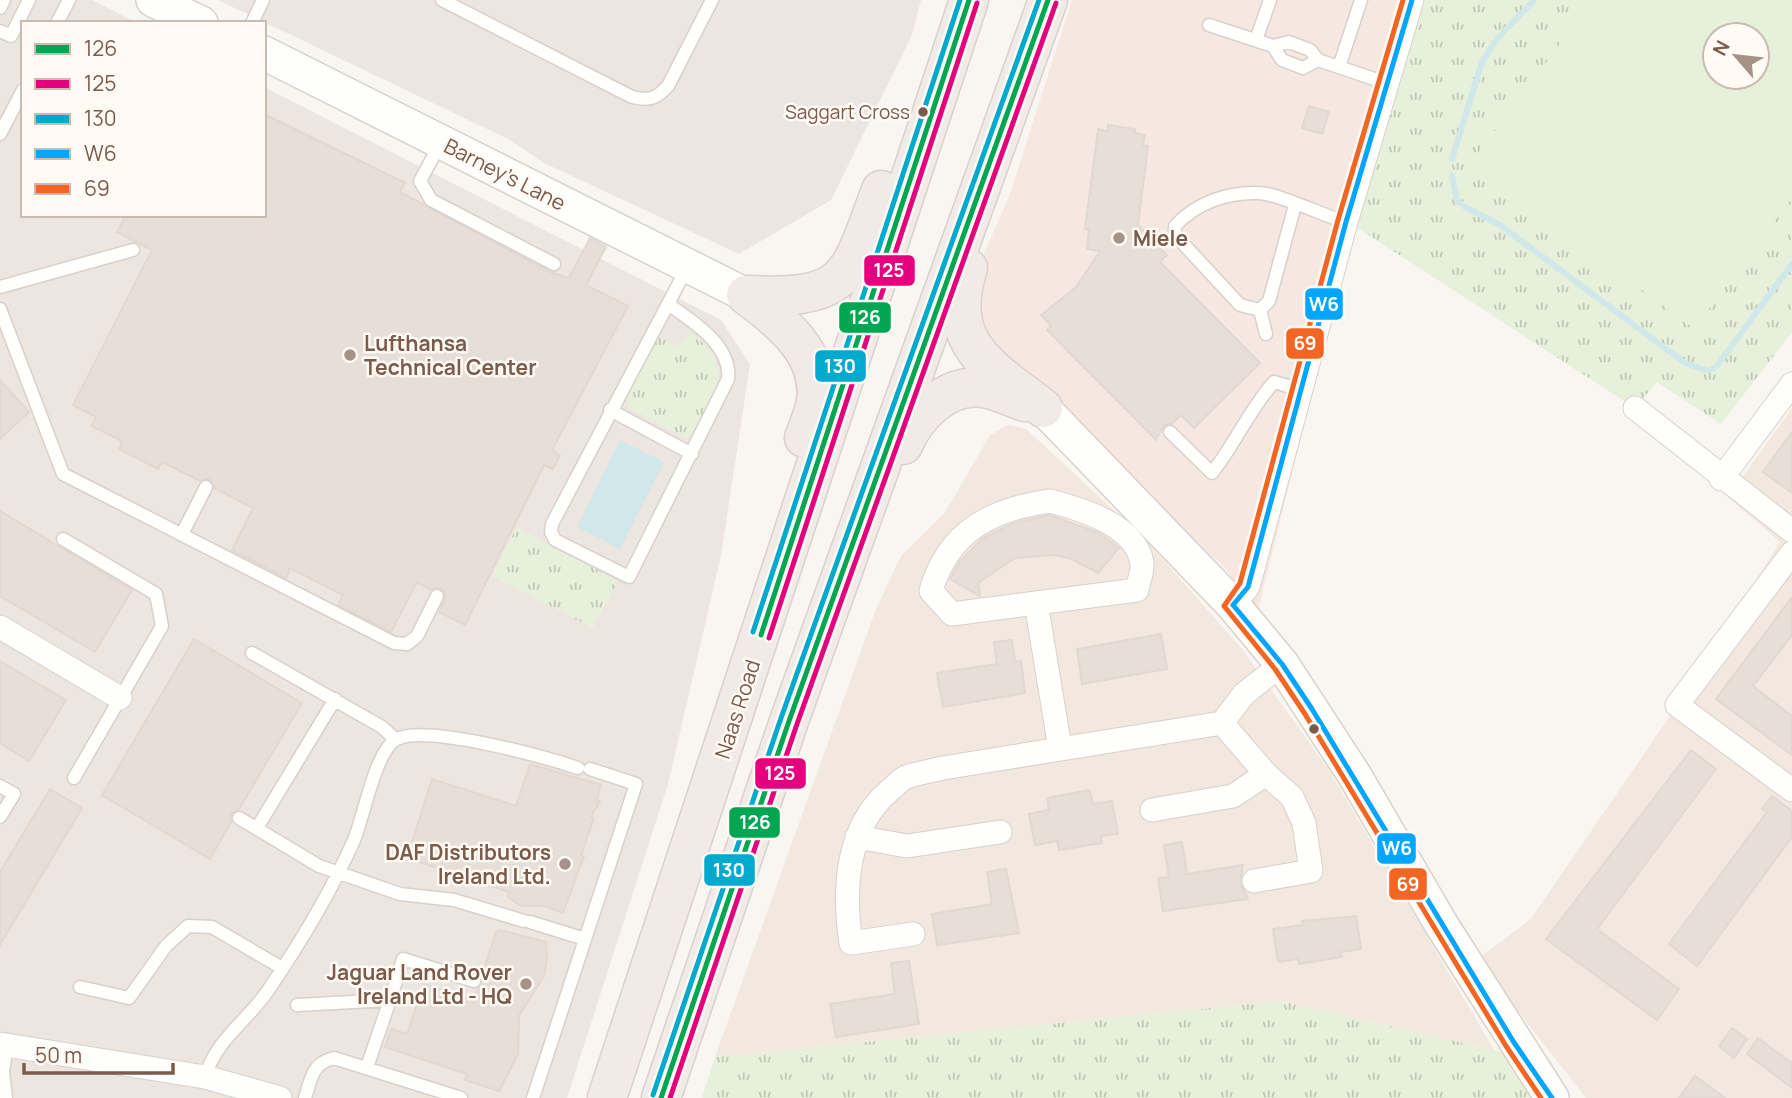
<svg xmlns="http://www.w3.org/2000/svg" width="1792" height="1098" font-family="Manrope,sans-serif">
	<style>
		.residential { fill: #f2e8de }
		.commercial { fill: #f6e8e1 }
		.industrial { fill: #ede5e0 }
		.grass { fill: url(#grass-tufts); fill-rule: evenodd }
		.pitch { fill: #e7f0db; fill-rule: evenodd }
		.water { fill: #d0e8ea }
		.lines { fill: none; stroke-linecap: round; stroke-linejoin: round }
		.stream { stroke: #d0e8ea; stroke-width: 6 }
		.building { fill: #e6ded7; stroke: #e2d8d2; stroke-width: 2 }
		.lane-casing { stroke: #d7d1cb; stroke-width: 15 }
		.street-casing { stroke: #d7d1cb; stroke-width: 25 }
		.secondary-casing { stroke: #d9d2cb; stroke-width: 36 }
		.highway-casing { stroke: #dad1cc; stroke-width: 41 }
		.lane { stroke: #fefefd; stroke-width: 12 }
		.street { stroke: #fefefd; stroke-width: 23 }
		.secondary { stroke: #fefefd; stroke-width: 33 }
		.highway { stroke: #f2eae7; stroke-width: 38 }
		.bus-1-casing { stroke: #fffaf3; stroke-width: 10 }
		.bus-2-casing { stroke: #fffaf3; stroke-width: 10 }
		.bus-3-casing { stroke: #fffaf3; stroke-width: 10 }
		.bus-4-casing { stroke: #fffaf3; stroke-width: 10 }
		.bus-5-casing { stroke: #fffaf3; stroke-width: 10 }
		.bus-1 { stroke: #00a651; stroke-width: 5 }
		.bus-2 { stroke: #e5007d; stroke-width: 5 }
		.bus-3 { stroke: #00a9ce; stroke-width: 5 }
		.bus-4 { stroke: #00a6ff; stroke-width: 5 }
		.bus-5 { stroke: #f26522; stroke-width: 5 }
		.bus-dot { fill: #7a5c4d; stroke: #fffaf3; stroke-width: 2.5 }
		.poi-dot { fill: #a69286; stroke: #fffaf3; stroke-width: 2.5 }
		.labels { text-anchor: middle; dominant-baseline: central; stroke-width: 5; stroke-linejoin: round; paint-order: stroke }
		.bus-label { font-size: 19px; fill: #7a5c4d; stroke: #fffaf3; text-anchor: end }
		.street-label { font-size: 21px; fill: #7a5c4d; stroke: #fffaf3 }
		.poi-label { font-size: 21px; font-weight: bold; fill: #7a5c4d; stroke: #fffaf3; text-anchor: start }
		.line-badge { stroke: #fffaf3; stroke-width: 2.5 }
		.badge-label { font-size: 19px; text-anchor: middle; font-weight: bold; fill: #fff }
	</style>
	<defs>
		<pattern id="grass-tufts" width="24" height="20" patternUnits="userSpaceOnUse" patternTransform="scale(1.75)"><rect width="24" height="20" fill="#e7f0db"/><path d="M3 7l-1-3M5 7V3M7 7l1-3M15 17l-1-3M17 17v-4M19 17l1-3" fill="none" stroke="#c0c6b4"/></pattern>
	</defs>
	<rect width="100%" height="100%" fill="#f9f5f0"/>
	<path class="residential" d="M1792,408V1098H1586L1477,959L1530,920L1679,703L1780,542L1728,497Z
		M1008,425L1026,429L1145,539L1241,648L1327,767L1494,1050L1281,1001L715,1057L876,609L901,556L944,514L990,435Z"/>
	<path class="commercial" d="M1072,0H1425L1353,225L1257,615L1225,568L964,331L984,254L1010,194Z"/>
	<path class="industrial" d="M0,0H92L137,23H23V215H264V87L721,320L750,364L721,555L668,784L567,1098H0Z
		M218,0H921L912,35L831,200L739,254L544,163L508,139Z"/>
	<path class="grass" d="M1425,0H1792V332L1721,424L1657,382L1635,408L1353,225ZM1715,35H1757V77H1715Z
		M692,333C737,370 715,392 692,434L685,438L629,407L626,399L658,337L678,346Z
		M517,527L618,581L593,628L492,576Z
		M1281,1001L1507,1053L1542,1098H702L715,1057Z"/>
	<path class="pitch" d="M1593,0H1792V198L1694,329L1471,162ZM1715,35H1757V77H1715Z"/>
	<path class="water" d="M620,440L664,462L620,549L577,527Z"/>
	<g class="lines">
		<path class="stream" d="M1452,159L1482,62L1496,40L1534,0
			M1452,176L1457,200L1465,207L1500,225L1685,363L1708,371L1717,366L1792,264"/>
	</g>
	<path class="building" d="M1309,106L1329,112L1322,134L1302,128Z
		M264,114L405,183L400,192L550,272L569,278L590,238L606,247L586,285L628,306L552,450L560,455L553,469L544,465L465,625L439,612L445,599L444,591L437,587L431,590L417,582L391,632L338,605L343,595L290,568L286,578L232,550L253,508L214,488L209,479L200,481L162,462L158,469L119,449L122,441L92,426L96,417L73,405L152,250L117,232L126,215H264Z
		M1108,125L1135,129V133L1145,135L1143,145L1148,146L1138,225L1167,255L1160,262L1260,363L1194,428L1181,415L1172,424L1164,425L1156,440L1047,330L1051,326L1041,315L1076,287L1100,251L1087,249L1089,230L1085,229L1098,129L1108,131Z
		M0,380L29,412L0,439Z
		M1792,432V493L1763,472Z
		M0,511L132,590L95,652L0,596Z
		M1049,515L1099,533L1119,548L1098,573L1069,558L1054,555L1015,558L978,583L980,596L950,579L960,561L983,538L1014,523Z
		M1792,597V635L1753,686L1792,716V755L1716,699Z
		M1161,634L1167,669L1082,684L1077,649Z
		M194,639L302,703L239,809L231,814V822L210,859L102,795Z
		M1012,640L1015,662L1021,661L1025,693L943,707L937,673L997,664L994,642Z
		M0,661L66,700L29,761L0,743Z
		M1691,750L1716,769L1597,929L1679,989L1657,1020L1546,939Z
		M530,764L601,785L597,799L600,801L591,817L594,818L581,855L584,856L563,913L544,906H521L508,897L509,892L407,858L432,779L516,806Z
		M50,789L82,808L0,945V872Z
		M1090,790L1093,804L1112,801L1118,834L1101,836L1102,843L1059,850L1057,841L1035,845L1029,814L1049,810L1047,798Z
		M1772,796L1792,811V837L1697,966L1669,944L1767,812L1762,809Z
		M1182,842L1187,874L1243,865L1240,883L1248,899L1163,911L1158,878L1169,877L1164,845Z
		M1006,869L1019,933L937,945L932,914L992,904L987,872Z
		M1356,916L1361,949L1341,952L1342,957L1299,964L1298,959L1278,962L1273,929L1303,925L1302,921Z
		M500,930L546,942L547,958L544,976L519,1016L518,1054L499,1091L465,1080L467,1074L385,1047L391,1029L407,1034L424,984L474,1001L496,932Z
		M909,961L919,1024L836,1037L830,1004L895,994L891,963Z
		M1732,1028L1747,1039L1734,1058L1719,1046Z
		M1758,1038L1792,1063V1088L1747,1054Z
		M1695,1076L1725,1098H1679Z"/>
	<g class="lines">
		<g class="lane-casing">
			<path id="lane" d="M442,0L632,97C649,101 656,99 668,86L712,0
				M0,8L4,0
				M57,23L69,0
				M252,23L263,0
				M1209,25L1273,46L1289,42L1310,50L1318,60L1386,83
				M0,31L11,36L29,0
				M1256,40L1270,0
				M1273,46L1282,60L1303,68L1318,60
				M1339,67L1361,0
				M0,134L23,90
				M440,144L420,181L431,200L554,264
				M1295,205L1269,301L1260,310L1240,305L1175,235V226C1196,203 1227,192 1258,193C1278,193 1324,216 1346,222
				M0,287L133,250
				M668,304C692,321 732,345 728,379L629,577L555,540L551,532L552,524L688,266
				M0,309L63,474L394,643L407,644L417,636L437,596
				M1260,310L1266,334
				M610,410L692,454
				M1170,432L1212,473C1235,444 1249,410 1274,382L1301,390
				M182,534L206,487
				M63,539L156,594L162,626L74,778
				M252,653L382,727L395,739
				M0,786L14,794L0,817
				M239,818L319,866L400,894L454,900L524,921
				M257,828L335,699
				M530,922L585,939
				M80,987L129,998L166,946L188,926L212,927L282,968
				M297,1005L390,1000L403,959L474,981
				M367,1067L390,1000
				M205,1077C216,1040 245,1023 267,992C299,945 331,892 354,840C364,817 375,750 397,739C427,724 545,757 578,768
				M6,1098L3,1072L7,1046
				M305,1098C311,1079 312,1063 334,1058L461,1098
				M533,1098L636,784L590,769"/>
		</g>
		<g class="street-casing">
			<path id="street" d="M1635,408L1792,531
				M1721,479L1792,384
				M1050,501C1081,509 1136,525 1142,563C1143,571 1138,583 1137,590L952,614L931,591C948,531 992,509 1050,501Z
				M1792,553L1677,705L1792,790
				M1036,603L1060,748
				M1233,605L1248,587L1346,222L1412,0
				M0,627L120,698
				M1222,723L1266,774L1292,797L1304,823L1311,871L1254,881
				M1152,810L1233,796L1266,774
				M857,837L907,846L1000,832
				M913,934L851,943C843,890 846,828 889,791C894,787 900,780 906,777C917,773 931,771 943,768L1222,723L1244,694L1282,664
				M0,1044L205,1077L280,1098"/>
		</g>
		<g class="secondary-casing">
			<path id="secondary" d="M153,0L201,23
				M264,53L746,295
				M1043,408L1233,605L1282,664L1355,776L1441,924L1552,1098"/>
		</g>
		<g class="highway-casing">
			<path id="highway" d="M968,268C944,345 990,367 1043,408
				M746,295C780,321 822,352 816,401C814,413 808,427 804,438
				M746,295C850,300 848,278 881,190
				M903,445C916,415 946,383 983,388C997,390 1012,398 1025,402
				M607,1098L969,0
				M661,1098L789,721L1048,0"/>
		</g>
		<use href="#lane" class="lane"/>
		<use href="#street" class="street"/>
		<use href="#secondary" class="secondary"/>
		<use href="#highway" class="highway"/>
		<g class="bus-1-casing">
			<path id="bus-1" d="M761,635L969,0
				M661,1098L789,721L1048,0"/>
		</g>
		<g class="bus-2-casing">
			<path id="bus-2" d="M769,638L977,3
				M670,1098L797,724L1056,3"/>
		</g>
		<g class="bus-3-casing">
			<path id="bus-3" d="M753,632L960,0
				M653,1095L781,718L1039,0"/>
		</g>
		<g class="bus-4-casing">
			<path id="bus-4" d="M1233,605L1248,587L1346,222L1412,0
				M1233,605L1282,664L1312,709L1513,1041L1552,1098"/>
		</g>
		<g class="bus-5-casing">
			<path id="bus-5" d="M1403,0L1338,220L1240,583L1224,606L1275,669L1305,714L1506,1046L1541,1098"/>
		</g>
		<use href="#bus-1" class="bus-1"/>
		<use href="#bus-2" class="bus-2"/>
		<use href="#bus-3" class="bus-3"/>
		<use href="#bus-4" class="bus-4"/>
		<use href="#bus-5" class="bus-5"/>
	</g>
	<g class="bus-dot">
		<circle cx="923" cy="112" r="6"/>
		<circle cx="1314" cy="729" r="6"/>
	</g>
	<g class="poi-dot">
		<circle cx="1119" cy="238" r="7"/>
		<circle cx="350" cy="355" r="7"/>
		<circle cx="565" cy="864" r="7"/>
		<circle cx="526" cy="984" r="7"/>
	</g>
	<g class="labels">
		<g class="bus-label">
			<text x="910" y="112">Saggart Cross</text>
		</g>
		<g class="street-label">
			<text transform="translate(505 174) rotate(27)">Barney's Lane</text>
			<text transform="translate(737 709) rotate(-72)">Naas Road</text>
		</g>
		<g class="poi-label">
			<text x="1133" y="238">Miele</text>
			<text x="364" y="343">Lufthansa<tspan x="364" dy="24">Technical Center</tspan></text>
			<text x="551" y="852" text-anchor="end">DAF Distributors<tspan x="551" dy="24">Ireland Ltd.</tspan></text>
			<text x="512" y="972" text-anchor="end">Jaguar Land Rover<tspan x="512" dy="24">Ireland Ltd - HQ</tspan></text>
		</g>
	</g>
	<g class="line-badge">
		<rect x="863" y="254" width="53" height="33" rx="7" fill="#e5007d"/>
		<rect x="1304" y="287" width="40" height="34" rx="7" fill="#00a6ff"/>
		<rect x="838" y="301" width="54" height="33" rx="7" fill="#00a651"/>
		<rect x="1285" y="327" width="40" height="33" rx="7" fill="#f26522"/>
		<rect x="814" y="349" width="53" height="34" rx="7" fill="#00a9ce"/>
		<rect x="754" y="757" width="53" height="33" rx="7" fill="#e5007d"/>
		<rect x="728" y="806" width="53" height="33" rx="7" fill="#00a651"/>
		<rect x="1376" y="832" width="41" height="33" rx="7" fill="#00a6ff"/>
		<rect x="703" y="853" width="53" height="34" rx="7" fill="#00a9ce"/>
		<rect x="1388" y="867" width="40" height="34" rx="7" fill="#f26522"/>
	</g>
	<g class="badge-label">
		<text x="889" y="277">125</text>
		<text x="1324" y="311">W6</text>
		<text x="865" y="324">126</text>
		<text x="1305" y="350">69</text>
		<text x="840" y="373">130</text>
		<text x="780" y="780">125</text>
		<text x="755" y="829">126</text>
		<text x="1397" y="855">W6</text>
		<text x="729" y="877">130</text>
		<text x="1408" y="891">69</text>
	</g>
	<rect x="21" y="21" width="245" height="196" fill="#fffaf3" stroke="#cabbb1" stroke-width="2"/>
	<rect x="35" y="44" width="35" height="10" fill="#00a651" stroke="#cabbb1" stroke-width="2"/>
	<text x="84" y="56" font-size="21" fill="#7a5c4d">126</text>
	<rect x="35" y="79" width="35" height="10" fill="#e5007d" stroke="#cabbb1" stroke-width="2"/>
	<text x="84" y="91" font-size="21" fill="#7a5c4d">125</text>
	<rect x="35" y="114" width="35" height="10" fill="#00a9ce" stroke="#cabbb1" stroke-width="2"/>
	<text x="84" y="126" font-size="21" fill="#7a5c4d">130</text>
	<rect x="35" y="149" width="35" height="10" fill="#00a6ff" stroke="#cabbb1" stroke-width="2"/>
	<text x="84" y="161" font-size="21" fill="#7a5c4d">W6</text>
	<rect x="35" y="184" width="35" height="10" fill="#f26522" stroke="#cabbb1" stroke-width="2"/>
	<text x="84" y="196" font-size="21" fill="#7a5c4d">69</text>
	<g transform="translate(1736 56) rotate(298)"><circle r="33" fill="#fffaf3" stroke="#cabbb1" stroke-width="2"/>
	<path d="M0-5L12 26L0 18L-12 26Z" fill="#a69286"/>
	<text y="-10" font-size="19" font-weight="bold" text-anchor="middle" fill="#7a5c4d">N</text>
	</g>
	<path d="M24 1063v10h149v-10" fill="none" stroke="#7a5c4d" stroke-width="3.5"/>
	<text x="35" y="1063" font-size="21" fill="#7a5c4d" stroke="#fffaf3" stroke-width="5" paint-order="stroke">50 m</text>
</svg>
